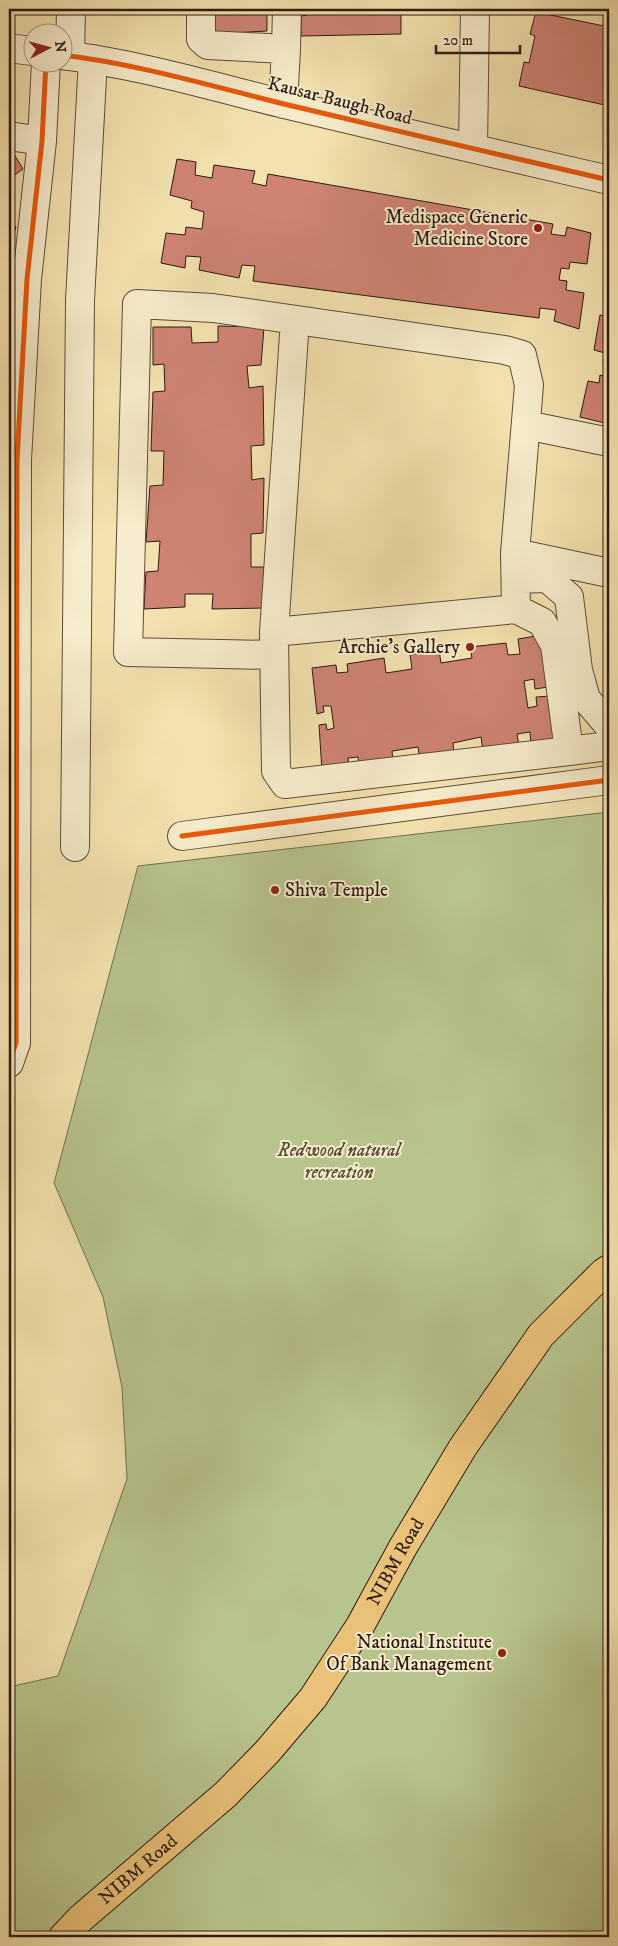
<svg xmlns="http://www.w3.org/2000/svg" width="618" height="1946" font-family="'IM FELL DW Pica',serif">
	<style>
		.green { fill: #b8c48d; stroke: #726f4f }
		.building { fill: #ce8373; stroke: #2c1a11 }
		.lines { fill: none; stroke-linecap: round; stroke-linejoin: round }
		.minor-casing { stroke: #5e4c38; stroke-width: 30 }
		.major-casing { stroke: #2c1a11; stroke-width: 30 }
		.minor { stroke: #f7eccb; stroke-width: 28 }
		.major { stroke: #eac178; stroke-width: 28 }
		.cycleway-casing { stroke: #f7eccb; stroke-width: 8 }
		.cycleway { stroke: #e8590c; stroke-width: 5 }
		.poi-dot { fill: #8f2418; stroke: #f7eccb; stroke-width: 2 }
		.labels { text-anchor: middle; dominant-baseline: central; stroke-width: 4; stroke-linejoin: round; paint-order: stroke }
		.street-label { font-size: 19px; fill: #2c1a11; stroke: #f7eccb }
		.poi-label { font-size: 19px; fill: #2c1a11; stroke: #f7eccb; text-anchor: end }
		.park-label { font-size: 19px; font-style: italic; fill: #564d36; stroke: #f7eccb }
	</style>
	<rect width="100%" height="100%" fill="#f3e2af"/>
	<filter id="stains"><feTurbulence type="fractalNoise" baseFrequency=".004" numOctaves="4"/><feColorMatrix values="0 0 0 0 .2 0 0 0 0 .09 0 0 0 0 .02 0 0 0 .5 -.17"/></filter>
	<radialGradient id="worn" r=".72"><stop offset=".6" stop-color="#630" stop-opacity="0"/><stop offset="1" stop-color="#630" stop-opacity=".3"/></radialGradient>
	<path class="green" d="M609,812V1937H9V1687L58,1676L127,1479L122,1387L103,1297L54,1183L138,866Z"/>
	<path class="building" d="M212,9H267V31L212,34Z
		M307,9L401,10V34L301,36V16L307,15Z
		M536,12L609,27V106L519,86L524,62L529,63L535,36L530,34Z
		M9,146L23,169L9,179Z
		M177,159L196,162L195,175L212,178L214,165L255,171L252,183L266,186L268,174L553,224L551,234L565,236L567,227L591,233L587,264L570,262L569,269L561,268L559,280L567,281L566,290L584,293L579,329L554,321L556,310L540,308L539,318L253,281L255,266L242,265L239,278L199,270L201,257L186,256L185,268L161,263L166,233L185,235L186,227L202,229L204,212L191,208L192,201L170,195Z
		M9,222L16,227L9,249Z
		M600,315L609,317V364L603,362L605,353L594,350Z
		M218,326L264,327L261,365L247,366L249,388L263,386L264,445L251,446L252,480L264,478L263,533L251,534V567H264L265,608L212,609L213,594H185V607L144,609L146,572L158,571L160,541L146,542L150,486L163,485L164,451H151L153,392L165,391L164,364L153,365V327H191L192,343L218,342Z
		M600,375L609,377V375V424L580,417L588,381L599,383Z
		M542,635L548,687L535,689L534,679L524,681L528,708L537,706L536,697L550,696L556,742L531,745L530,732L517,734L519,746L483,751L481,737L453,743L454,756L420,761L418,747L392,751L393,761L359,766L358,757L348,758L349,768L322,771L319,725L326,724L327,730L334,728L331,706H323L324,712L317,714L312,668L336,665L337,673L348,672L347,664L384,658L386,673L412,669L410,655L439,650L441,663L472,658L470,647L506,643L508,655L520,654L518,639Z"/>
	<g class="lines">
		<g class="minor-casing">
			<path id="minor" d="M201,9V39L208,45L286,49L283,104
				M9,48L32,51
				M286,49L287,9
				M62,55C138,64 211,86 284,104C392,130 501,155 609,180
				M70,56L71,9
				M9,136L42,141
				M473,148L475,9
				M526,425L609,442
				M515,553L609,573
				M516,579L547,578L569,597L578,670L586,699L609,726
				M516,609L542,622L555,645L569,751L609,746
				M274,637L276,771L285,784L569,751
				M274,655L128,652L137,304L213,308L505,350L522,355L529,385L515,553L516,609L274,632L295,320
				M182,836L609,780
				M75,847L80,300L93,59
				M9,1063L16,1043L17,460L27,279L42,141L46,62"/>
		</g>
		<g class="major-casing">
			<g id="major">
				<path id="s1" d="M63,1937L80,1919L226,1794L267,1752L313,1698L360,1626L403,1547L463,1447L541,1335L603,1273L609,1269"/>
			</g>
		</g>
		<use href="#minor" class="minor"/>
		<use href="#major" class="major"/>
		<g class="cycleway-casing">
			<path id="cycleway" d="M62,55C138,64 211,86 284,104C392,130 501,155 609,180
				M182,836L609,780
				M9,1063L16,1043L17,460L27,279L42,141L46,62"/>
		</g>
		<use href="#cycleway" class="cycleway"/>
	</g>
	<g class="poi-dot">
		<circle cx="538" cy="228" r="5"/>
		<circle cx="470" cy="647" r="5"/>
		<circle cx="275" cy="890" r="5"/>
		<circle cx="502" cy="1653" r="5"/>
	</g>
	<g class="labels">
		<g class="street-label">
			<text transform="translate(340 101) rotate(14)">Kausar Baugh Road</text>
			<text stroke="none"><textPath href="#s1" startOffset="506">NIBM Road</textPath></text>
			<text stroke="none"><textPath href="#s1" startOffset="101">NIBM Road</textPath></text>
		</g>
		<g class="poi-label">
			<text x="528" y="217">Medispace Generic<tspan x="528" dy="22">Medicine Store</tspan></text>
			<text x="460" y="647">Archie's Gallery</text>
			<text x="285" y="890" text-anchor="start">Shiva Temple</text>
			<text x="492" y="1642">National Institute<tspan x="492" dy="22">Of Bank Management</tspan></text>
		</g>
		<g class="park-label">
			<text x="339" y="1150">Redwood natural<tspan x="339" dy="22">recreation</tspan></text>
		</g>
	</g>
	<rect width="618" height="1946" fill="none" stroke="#f3e2af" stroke-width="30"/>
	<rect x="10" y="10" width="598" height="1926" fill="none" stroke="#2c1a11" stroke-width="2.5"/>
	<rect x="15" y="15" width="588" height="1916" fill="none" stroke="#2c1a11"/>
	<g transform="translate(48 48) rotate(84)"><circle r="24" fill="#f7eccb" stroke="#a69881"/>
	<path d="M0-4L9 19L0 12L-9 19Z" fill="#8f2418"/>
	<text y="-8" font-size="14" font-weight="bold" text-anchor="middle" fill="#2c1a11">N</text>
	</g>
	<path d="M436 45v8h84v-8" fill="none" stroke="#2c1a11" stroke-width="2.5"/>
	<text x="443" y="45" font-size="15" fill="#2c1a11" stroke="#f7eccb" stroke-width="4" paint-order="stroke">20 m</text>
	<rect width="100%" height="100%" filter="url(#stains)"/>
	<rect width="100%" height="100%" fill="url(#worn)"/>
</svg>
